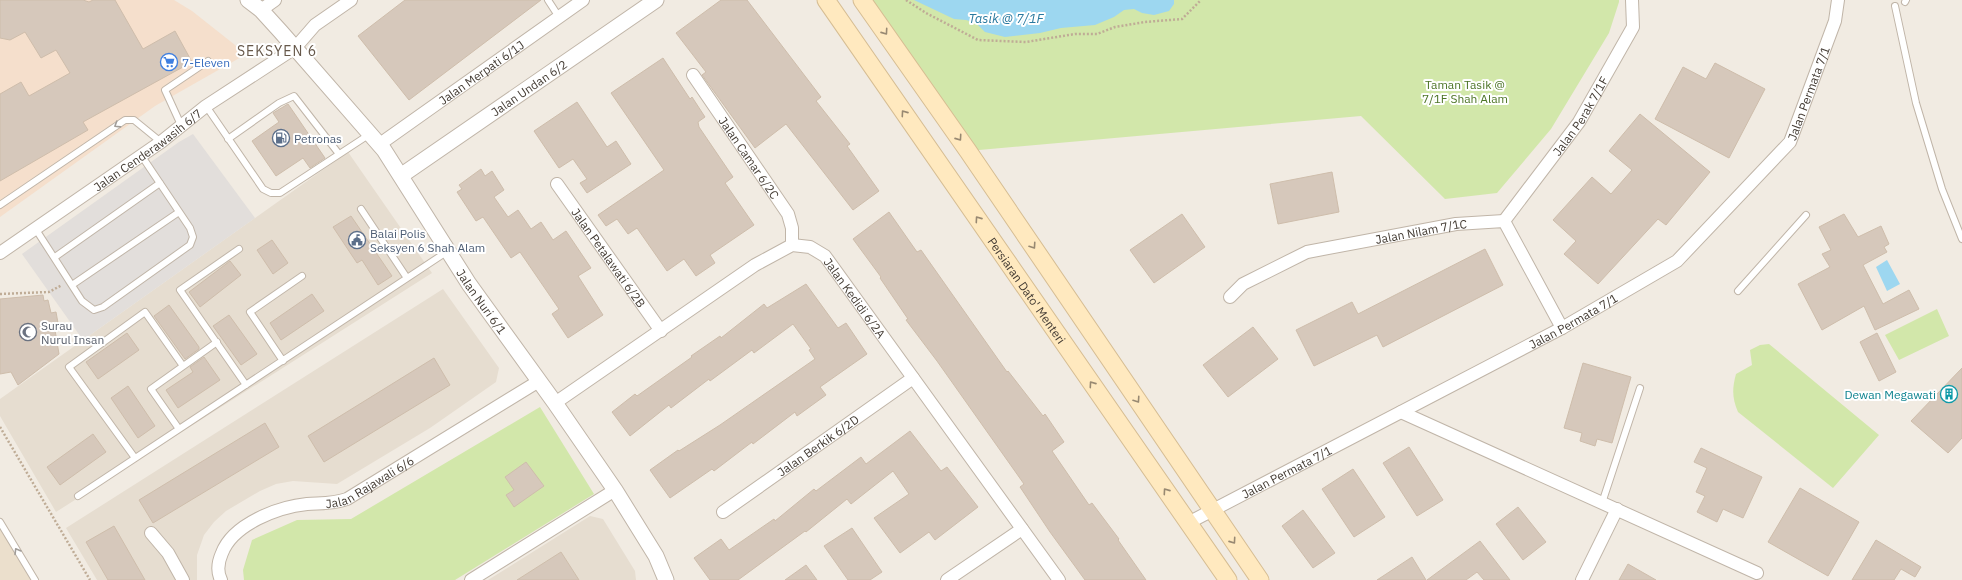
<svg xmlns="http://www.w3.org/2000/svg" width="1962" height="580" font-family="'IBM Plex Sans',sans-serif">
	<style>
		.residential { fill: #e6ddd0 }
		.commercial { fill: #f5dfcc }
		.education { fill: #ebdfcc }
		.green { fill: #d2e7aa }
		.parking { fill: #e2dedb }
		.water { fill: #9dd7f0 }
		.building { fill: #d6c8bb; stroke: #cebdab }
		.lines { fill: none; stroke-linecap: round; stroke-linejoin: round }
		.service-casing { stroke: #c0b5a8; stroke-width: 8 }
		.minor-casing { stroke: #c0b5a8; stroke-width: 14 }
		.tertiary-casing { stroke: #c0b5a8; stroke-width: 17 }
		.secondary-casing { stroke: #d6bd93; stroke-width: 19 }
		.path { stroke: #bfac96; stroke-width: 2.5; stroke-dasharray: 2 2; stroke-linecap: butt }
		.service { stroke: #fff; stroke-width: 6 }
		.minor { stroke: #fff; stroke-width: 12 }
		.tertiary { stroke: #fff; stroke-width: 15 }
		.secondary { stroke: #ffe9bf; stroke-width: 17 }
		.oneway { stroke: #988972 }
		.oneway2 { stroke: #a19d99 }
		.labels { text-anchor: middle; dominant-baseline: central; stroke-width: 4; stroke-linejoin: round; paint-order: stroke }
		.shop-label { font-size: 12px; fill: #366cbe; stroke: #fff; text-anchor: start }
		.street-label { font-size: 12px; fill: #433b33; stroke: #fff }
		.park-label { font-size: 12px; fill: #4c7426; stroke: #fff }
		.service-label { font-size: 12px; fill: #4e5e75; stroke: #fff; text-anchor: start }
		.worship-label { font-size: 12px; fill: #5b616d; stroke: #fff; text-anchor: start }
		.culture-label { font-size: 12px; fill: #0d838f; stroke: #fff; text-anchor: end }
		.water-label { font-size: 13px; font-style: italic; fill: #29799f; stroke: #fff }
		.quarter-label { font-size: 14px; letter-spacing: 1px; fill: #66584a; stroke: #fff }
	</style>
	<rect width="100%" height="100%" fill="#f1ebe2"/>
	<path class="residential" d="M348,152L432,273L56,512L0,416V399Z
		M443,289L499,368L496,382L430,428L337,484L293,481L276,484L260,491L226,511L214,522L204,535L197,555V580H97L66,528Z
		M590,516L603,519L635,571L636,580H488Z"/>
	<path class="commercial" d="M0,0H174L192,11L235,45L243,56L155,106L0,217Z"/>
	<path class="education" d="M0,519L36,580H0Z"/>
	<path class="green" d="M865,0H1619V2L1609,33L1551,129L1497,193L1445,199L1361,116L968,151Z
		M1937,309L1949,336L1899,360L1885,335Z
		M1769,344L1879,435L1833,488L1738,412C1732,398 1732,389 1736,374L1752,365L1750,350L1760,345Z
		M540,407L594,494L455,580H244L243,570L252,540L297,520L351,519Z"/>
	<path class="parking" d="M193,134L255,218L83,340L22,254L179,142Z"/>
	<path class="water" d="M914,0H1174V4L1169,11L1154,15L1142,13L1134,9L1124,10L1114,17L1095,25L1061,28L1040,33L1005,37L985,32L976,23L966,20L954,19Z
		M1887,260L1900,284L1887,291L1876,267Z"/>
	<path class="building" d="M0,0H83L89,2L93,0H115L143,49L175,31L192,62L83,122L88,130L0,181V94L21,82L29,96L70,73L56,50L41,58L25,32L10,40L0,38Z
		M405,0H541L409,100L358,36Z
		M721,0H747L821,97L816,101L850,144L847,146L879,191L853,210L786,124L755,148L702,75L706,72L676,33Z
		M663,58L690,99L692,97L705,117L698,122L699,127L733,177L725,183L754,225L710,255L715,263L696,276L684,259L667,271L637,228L628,234L617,219L606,226L598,215L664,170L611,93Z
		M1715,63L1765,89L1729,158L1655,119L1683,67L1706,79Z
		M577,102L607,147L616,141L631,164L587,193L580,183L587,179L573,159L559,168L534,131Z
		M288,104L325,158L310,168L303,158L276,176L252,141L279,122L273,113Z
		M1640,114L1710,172L1666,225L1658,219L1598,284L1564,254L1576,241L1553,220L1592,177L1611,194L1632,170L1609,151Z
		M481,169L485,176L492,171L504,190L494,197L508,217L518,210L531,229L541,222L553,240L566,231L591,268L578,276L603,315L568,338L552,314L559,309L520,252L511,258L483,217L476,221L457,192L462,189L459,185Z
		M1332,172L1339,212L1278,224L1270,184Z
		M889,212L917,252L921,250L1007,372L1008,371L1043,416L1045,414L1064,442L1052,451L1089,505L1092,503L1119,539L1118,540L1146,580H1085L1050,532L1020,487L1024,484L937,361L906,320L908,319L880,278L881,277L853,239Z
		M1182,214L1205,247L1154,283L1130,250Z
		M1844,214L1858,237L1881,226L1889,244L1884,247L1887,252L1863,265L1883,304L1909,290L1919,309L1875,330L1864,306L1822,330L1798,284L1830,267L1822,254L1831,250L1819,227Z
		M351,216L392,276L378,285L362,260L357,263L333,227Z
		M272,240L288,263L273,274L257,250Z
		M1485,249L1503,285L1383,347L1377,335L1314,366L1296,330L1352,302L1358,314Z
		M230,261L241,275L200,307L189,292Z
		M806,284L838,328L846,323L867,354L820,387L826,395L797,416L795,412L753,444L752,442L714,471L712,469L670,498L650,470L678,450L679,451L720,425L815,359L809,350L811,349L793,324L754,353L752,350L710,381L709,379L671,408L669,405L630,436L612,412L635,394L637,396L692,357L691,356L720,336L721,338L764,304L767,308Z
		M312,294L324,311L281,340L270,323Z
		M43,295L44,301L48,300L51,313L56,312L58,323L54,324L59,354L18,385L11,372L0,374V299Z
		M169,305L199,347V349L185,359L154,316Z
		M229,315L257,354L241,365L213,326Z
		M1253,327L1278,359L1228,397L1203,365Z
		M127,333L139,350L98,379L86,362Z
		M1877,333L1896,372L1879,381L1860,342Z
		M204,357L220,380L178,408L166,390L193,372L190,367Z
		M434,358L450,385L324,462L308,436Z
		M1583,363L1631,377L1612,443L1597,439L1595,446L1580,441L1582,433L1564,428Z
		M1962,368V438L1948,453L1911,421Z
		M128,386L155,426L138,438L111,398Z
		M265,423L279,447L153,523L139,500Z
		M910,431L941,471L947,467L978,507L935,540L929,532L900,553L874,518L909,494L893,471L851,504L847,499L806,532L805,531L738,580H710L694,558L721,539L729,550L774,519L775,521L814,489L816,491L861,457L866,464Z
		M93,434L106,452L60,485L47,467Z
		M1409,447L1443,500L1417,516L1383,463Z
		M1701,448L1762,477L1743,518L1723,509L1717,522L1697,512L1705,496L1696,492L1707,468L1694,462Z
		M526,462L544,486L514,507L506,495L514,490L505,477Z
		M1353,469L1385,517L1354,537L1322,489Z
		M1800,488L1859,522L1828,576L1768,542Z
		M1518,507L1546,542L1523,560L1496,524Z
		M1303,510L1335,553L1313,568L1282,526Z
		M114,526L145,580H108L86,542Z
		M852,528L882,572L870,580H848L824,546Z
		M1876,540L1921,567L1915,577L1901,569L1894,580H1852Z
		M1480,541L1510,580H1484L1477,572L1466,580H1427Z
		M561,552L579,580H517Z
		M1412,557L1426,580H1377Z
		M1628,564L1656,580H1619Z
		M806,565L817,580H785Z"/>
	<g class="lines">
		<g class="service-casing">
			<path id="service" d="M548,0L559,17
				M1905,2L1906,0
				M1895,6L1916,103L1942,189L1962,239
				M206,106L263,189L271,193H280L370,134
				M181,125L165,90L208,61
				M228,139L279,103L294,96L339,154
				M0,205L125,120H134L161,142
				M361,209L407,278
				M35,228L82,301L94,310L103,307L190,245L193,237L190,228L141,155
				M239,249L180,290L246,385
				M55,257L160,183
				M72,285L179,212
				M1738,291L1806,215
				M283,361L250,312L302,276
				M179,429L151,389L217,342
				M135,458L69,367L145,312L183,366
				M78,496L448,251
				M1602,503L1640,388
				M0,522L35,580"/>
		</g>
		<g class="minor-casing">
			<g id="minor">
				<path d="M261,10L275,0"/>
				<path id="s1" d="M693,75L788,214L792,228V245"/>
				<path id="s2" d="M380,144L583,0"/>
				<path id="s3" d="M557,184L661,331"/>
				<path id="s4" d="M1504,221L1579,122L1633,27L1632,0"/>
				<path id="s5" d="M0,253L161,142L206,106L295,48L315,25L351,0"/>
				<path id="s6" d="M1230,297L1243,284L1307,252L1456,224L1504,221L1562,328"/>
				<path id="s7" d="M555,403L755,265L792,245L810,247L825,256L1059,580"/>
				<path d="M1401,412L1757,573"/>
				<path id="s8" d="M723,512L913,378"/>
				<path id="s9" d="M1188,523L1562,328L1677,261L1790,142L1835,21L1838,0"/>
				<path d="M151,533L168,553L183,580"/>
				<path id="s10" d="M221,580C217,572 218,562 222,553C233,524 278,507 307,504C321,503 333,504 347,499L539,381"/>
				<path d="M471,580L615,490"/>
				<path d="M947,580L1022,529"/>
				<path d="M1582,580L1617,509"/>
			</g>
		</g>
		<g class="tertiary-casing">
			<g id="tertiary">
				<path id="s11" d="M248,0L261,10L281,32L384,150L469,284L555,403L615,490L656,556L666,580"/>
				<path id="s12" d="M402,175L656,0"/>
			</g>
		</g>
		<g class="secondary-casing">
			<g id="secondary">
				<path id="s13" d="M826,0L1228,580"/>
				<path d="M862,0L968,151L1260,580"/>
			</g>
		</g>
		<path class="path" d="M906,0L926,13L978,40L1026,42L1075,34H1097L1115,27L1145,22L1182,19L1201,0
			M0,294L49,292L62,285
			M0,427L90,580"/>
		<use href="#service" class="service"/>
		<use href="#minor" class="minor"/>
		<use href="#tertiary" class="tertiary"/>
		<use href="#secondary" class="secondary"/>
	</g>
	<defs><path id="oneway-chevron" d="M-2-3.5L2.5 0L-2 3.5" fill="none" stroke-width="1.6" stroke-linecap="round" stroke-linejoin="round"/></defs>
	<g class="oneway">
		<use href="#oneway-chevron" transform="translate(885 32) rotate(55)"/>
		<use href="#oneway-chevron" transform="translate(904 113) rotate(-125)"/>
		<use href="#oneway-chevron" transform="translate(959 138) rotate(55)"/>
		<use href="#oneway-chevron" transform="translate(978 219) rotate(-125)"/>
		<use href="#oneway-chevron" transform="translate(1033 246) rotate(56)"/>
		<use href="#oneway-chevron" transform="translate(1092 384) rotate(-125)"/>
		<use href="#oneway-chevron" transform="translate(1137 400) rotate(56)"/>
		<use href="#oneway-chevron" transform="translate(1166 491) rotate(-125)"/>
		<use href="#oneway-chevron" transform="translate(1233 541) rotate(55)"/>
	</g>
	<g class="oneway2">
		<use href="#oneway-chevron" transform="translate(117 125) rotate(148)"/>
		<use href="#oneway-chevron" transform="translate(17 551) rotate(-121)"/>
	</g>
	<defs>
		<g id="supermarket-ring" transform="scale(0.9)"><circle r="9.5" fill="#fff" stroke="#3f7fe0" stroke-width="1.5"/><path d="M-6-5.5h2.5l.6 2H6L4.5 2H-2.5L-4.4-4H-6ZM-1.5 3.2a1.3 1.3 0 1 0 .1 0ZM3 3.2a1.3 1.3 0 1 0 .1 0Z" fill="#3f7fe0"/></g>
		<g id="fuel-ring" transform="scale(0.9)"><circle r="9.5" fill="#fff" stroke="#5c6f8a" stroke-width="1.5"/><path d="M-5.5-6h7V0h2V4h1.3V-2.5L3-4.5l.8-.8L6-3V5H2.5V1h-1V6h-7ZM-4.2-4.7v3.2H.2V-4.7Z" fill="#5c6f8a"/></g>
		<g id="civic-ring" transform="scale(0.9)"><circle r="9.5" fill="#fff" stroke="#5c6f8a" stroke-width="1.5"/><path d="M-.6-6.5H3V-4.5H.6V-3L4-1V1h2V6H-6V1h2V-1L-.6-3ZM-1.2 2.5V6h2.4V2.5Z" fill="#5c6f8a"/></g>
		<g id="mosque-ring" transform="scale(0.9)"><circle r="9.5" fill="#fff" stroke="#6b7280" stroke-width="1.5"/><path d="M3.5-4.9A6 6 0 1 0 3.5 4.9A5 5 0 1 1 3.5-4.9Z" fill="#6b7280"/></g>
		<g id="building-ring" transform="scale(0.9)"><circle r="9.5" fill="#fff" stroke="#0f9aa8" stroke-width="1.5"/><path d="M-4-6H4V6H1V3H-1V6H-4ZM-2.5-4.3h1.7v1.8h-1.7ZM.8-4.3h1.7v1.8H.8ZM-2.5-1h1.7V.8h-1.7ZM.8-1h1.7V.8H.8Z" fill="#0f9aa8"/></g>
	</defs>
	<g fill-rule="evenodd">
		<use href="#supermarket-ring" x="169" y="62"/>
		<use href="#fuel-ring" x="281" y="138"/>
		<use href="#civic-ring" x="357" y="240"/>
		<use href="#mosque-ring" x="28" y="332"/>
		<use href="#building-ring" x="1949" y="394"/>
	</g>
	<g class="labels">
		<g class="shop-label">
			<text x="182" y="62">7-Eleven</text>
		</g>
		<g class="street-label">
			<text stroke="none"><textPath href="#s2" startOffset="124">Jalan Merpati 6/1J</textPath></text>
			<text stroke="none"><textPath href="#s12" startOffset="154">Jalan Undan 6/2</textPath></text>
			<text stroke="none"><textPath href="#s9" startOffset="771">Jalan Permata 7/1</textPath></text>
			<text stroke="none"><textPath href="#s4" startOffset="130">Jalan Perak 7/1F</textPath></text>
			<text stroke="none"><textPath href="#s5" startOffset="180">Jalan Cenderawasih 6/7</textPath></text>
			<text stroke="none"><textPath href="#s1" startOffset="100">Jalan Camar 6/2C</textPath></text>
			<text stroke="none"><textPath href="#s6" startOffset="206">Jalan Nilam 7/1C</textPath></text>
			<text stroke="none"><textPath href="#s3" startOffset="90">Jalan Petalawati 6/2B</textPath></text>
			<text stroke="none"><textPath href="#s13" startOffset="353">Persiaran Dato' Menteri</textPath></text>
			<text stroke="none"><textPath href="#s7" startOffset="372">Jalan Kedidi 6/2A</textPath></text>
			<text stroke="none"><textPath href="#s11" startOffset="383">Jalan Nuri 6/1</textPath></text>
			<text stroke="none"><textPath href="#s9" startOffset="435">Jalan Permata 7/1</textPath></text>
			<text stroke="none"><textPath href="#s8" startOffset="116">Jalan Berkik 6/2D</textPath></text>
			<text stroke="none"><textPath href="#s9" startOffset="111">Jalan Permata 7/1</textPath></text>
			<text stroke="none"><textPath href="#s10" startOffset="198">Jalan Rajawali 6/6</textPath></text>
		</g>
		<g class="park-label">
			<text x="1465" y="84">Taman Tasik @<tspan x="1465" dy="14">7/1F Shah Alam</tspan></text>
		</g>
		<g class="service-label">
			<text x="294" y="138">Petronas</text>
			<text x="370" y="233">Balai Polis<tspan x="370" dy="14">Seksyen 6 Shah Alam</tspan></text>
		</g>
		<g class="worship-label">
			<text x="41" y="325">Surau<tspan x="41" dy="14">Nurul Insan</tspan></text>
		</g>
		<g class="culture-label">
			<text x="1936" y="394">Dewan Megawati</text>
		</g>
		<g class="water-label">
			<text x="1006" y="18">Tasik @ 7/1F</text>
		</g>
		<g class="quarter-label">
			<text x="277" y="51">SEKSYEN 6</text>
		</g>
	</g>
</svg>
